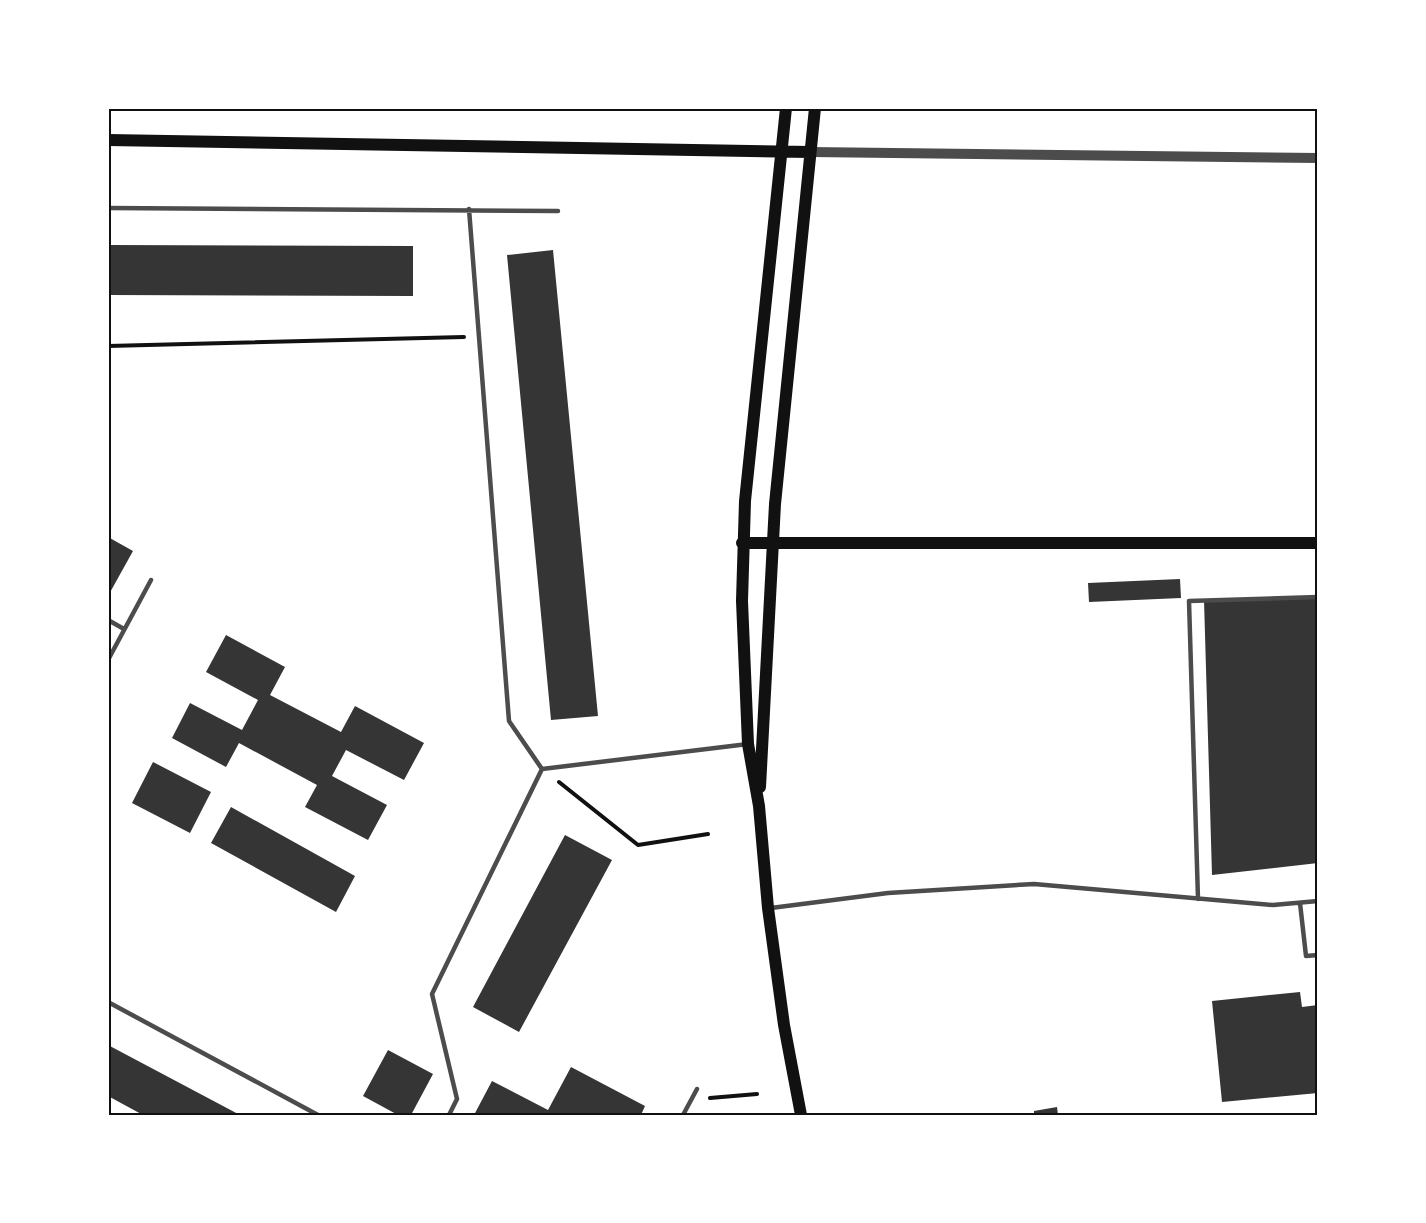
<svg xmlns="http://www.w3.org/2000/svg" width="1426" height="1223" font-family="Mulish,sans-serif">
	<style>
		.building { fill: #353535 }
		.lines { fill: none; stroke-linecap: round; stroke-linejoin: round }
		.path { stroke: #111; stroke-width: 4 }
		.service { stroke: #4c4c4c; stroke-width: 4.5 }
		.tertiary { stroke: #4c4c4c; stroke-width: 10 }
		.secondary { stroke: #111; stroke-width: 12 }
		.neatline { fill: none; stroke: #111; stroke-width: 2 }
	</style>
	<rect width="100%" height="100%" fill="#fff"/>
	<path class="building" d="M108,245L413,246V296L108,295Z
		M553,250L598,716L551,720L507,255Z
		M108,537L133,551L108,596Z
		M1180,579L1181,598L1089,602L1088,583Z
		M1318,596V863L1212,875L1204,600Z
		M226,635L285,667L270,695L341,732L355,706L424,743L404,780L346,750L332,776L387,805L368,840L305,807L317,785L239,743L226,767L172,738L190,703L242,730L258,700L206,672Z
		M153,762L211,792L190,833L132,803Z
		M231,807L355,876L336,912L211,843Z
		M565,835L612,860L519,1032L473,1007Z
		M1300,992L1302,1007L1318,1005V1093L1222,1102L1212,1001Z
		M108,1045L240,1115H143L108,1096Z
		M388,1050L433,1074L411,1115H398L363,1096Z
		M571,1067L645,1106L641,1115H474L492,1081L548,1110Z
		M1057,1107L1058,1115H1034V1111Z"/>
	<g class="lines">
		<path class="path" d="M108,346L464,337
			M559,782L638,845L708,834
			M710,1098L757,1094"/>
		<path class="service" d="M108,208L558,211
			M108,620L124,629
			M108,660L151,580
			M542,769L748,744
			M1198,899L1189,601L1318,597
			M1300,903L1306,956L1318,955
			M771,908L888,893L1034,884L1273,905L1318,901
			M108,1002L318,1115
			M449,1115L457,1099L432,994L542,769L509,721L469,209
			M683,1115L697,1089"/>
		<path class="tertiary" d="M810,152L1318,158"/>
		<path class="secondary" d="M786,108L745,501L742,601L748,744L759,806L768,908L784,1025L801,1115
			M108,140L810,152
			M742,543H1318
			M760,787L775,504L815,108"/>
	</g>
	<rect width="1426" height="1223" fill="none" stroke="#ffffff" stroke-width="219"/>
	<rect x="110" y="110" width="1206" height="1004" class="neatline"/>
</svg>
